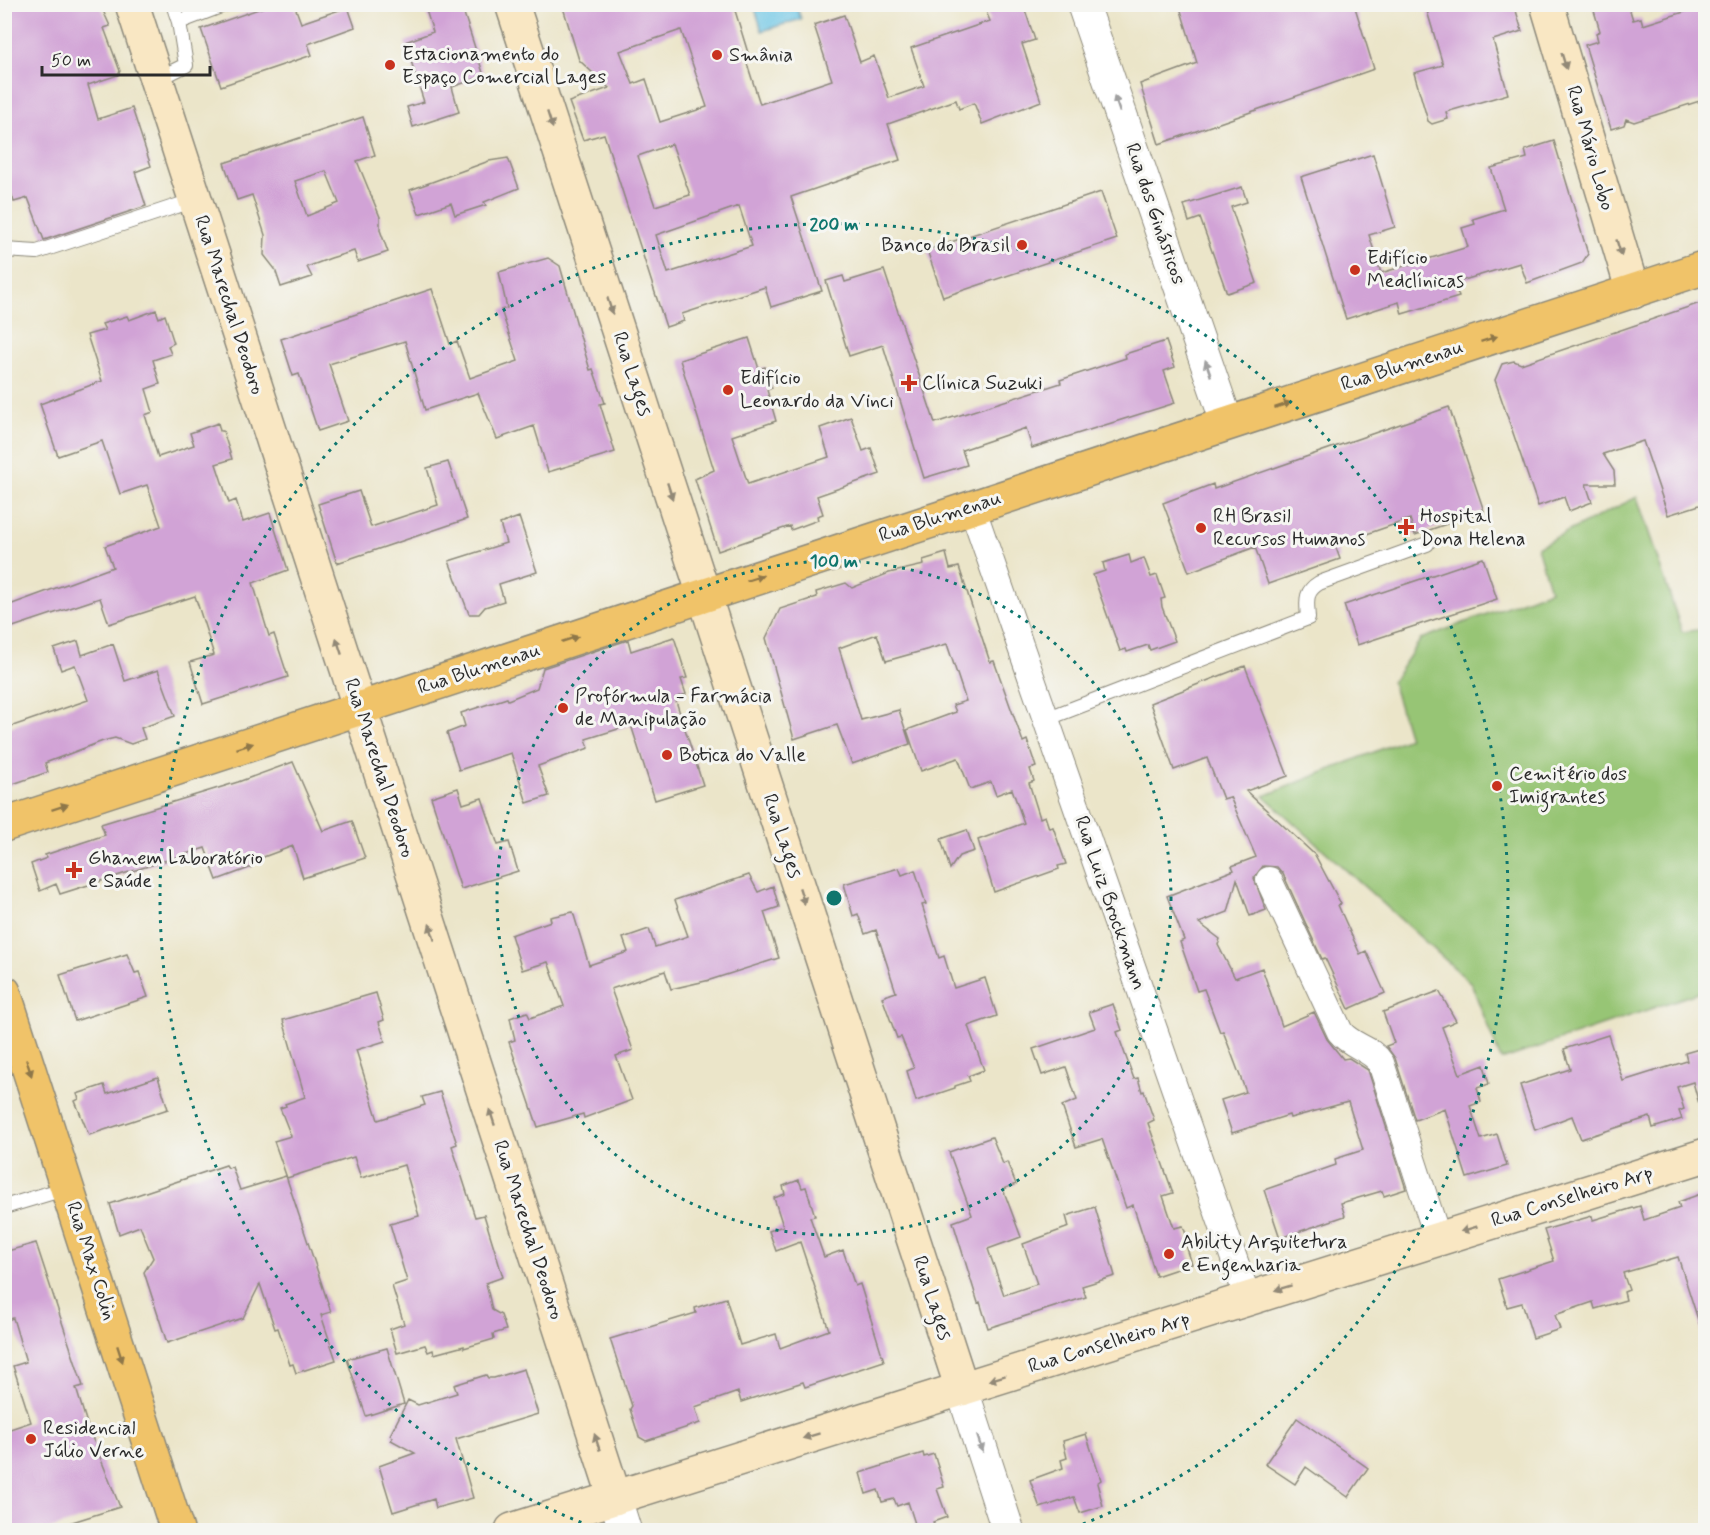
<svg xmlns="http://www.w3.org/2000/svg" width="1710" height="1535" font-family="Mynerve,sans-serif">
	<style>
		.green { fill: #97c574; stroke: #617850; stroke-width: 1.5 }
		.water { fill: #67c4e5; stroke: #497888; stroke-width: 1.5 }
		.building { fill: #d1a3d6; fill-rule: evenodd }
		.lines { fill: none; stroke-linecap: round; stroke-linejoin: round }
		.service-casing { stroke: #8b887a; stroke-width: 16 }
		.minor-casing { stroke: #8b887a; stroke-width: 28 }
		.tertiary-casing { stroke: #8b887a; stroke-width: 34 }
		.secondary-casing { stroke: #8b887a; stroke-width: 36 }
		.primary-casing { stroke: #8b887a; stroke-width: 36 }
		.service { stroke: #fff; stroke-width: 14 }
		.minor { stroke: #fff; stroke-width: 26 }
		.tertiary { stroke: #fff; stroke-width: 32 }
		.secondary { stroke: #f9e7c3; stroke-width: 33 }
		.primary { stroke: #f0c369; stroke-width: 33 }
		.oneway { fill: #928977 }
		.oneway2 { fill: #a0a0a0 }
		.oneway3 { fill: #8e774a }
		.ring { fill: none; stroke: #0f766e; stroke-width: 3; stroke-dasharray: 3 6 }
		.poi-dot { fill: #c8321e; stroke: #f6f6f2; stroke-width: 2 }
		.labels { text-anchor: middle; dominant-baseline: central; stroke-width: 6; stroke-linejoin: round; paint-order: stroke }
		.poi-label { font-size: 20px; fill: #2b2b2b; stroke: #f6f6f2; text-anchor: start }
		.street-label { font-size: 20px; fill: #2b2b2b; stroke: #f6f6f2 }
		.centre { fill: #0f766e; stroke: #f6f6f2; stroke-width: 3 }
		.ring-label { font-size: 18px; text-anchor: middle; font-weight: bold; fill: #0f766e; stroke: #f6f6f2; stroke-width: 6; stroke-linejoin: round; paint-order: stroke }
	</style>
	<rect width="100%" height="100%" fill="#f6f6f2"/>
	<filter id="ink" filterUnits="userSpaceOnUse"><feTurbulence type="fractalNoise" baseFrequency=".0167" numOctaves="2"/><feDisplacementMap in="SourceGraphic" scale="12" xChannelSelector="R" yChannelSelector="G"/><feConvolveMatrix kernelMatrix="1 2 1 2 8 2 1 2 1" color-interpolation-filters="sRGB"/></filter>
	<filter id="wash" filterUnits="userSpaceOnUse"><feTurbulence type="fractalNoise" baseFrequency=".008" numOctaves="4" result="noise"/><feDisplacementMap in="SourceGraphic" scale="24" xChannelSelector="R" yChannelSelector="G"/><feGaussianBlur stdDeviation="1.35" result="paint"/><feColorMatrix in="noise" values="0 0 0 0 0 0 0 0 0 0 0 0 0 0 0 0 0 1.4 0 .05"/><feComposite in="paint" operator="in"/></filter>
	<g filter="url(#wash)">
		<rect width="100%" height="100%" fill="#ebe5c9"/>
		<path class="green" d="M1637,497L1682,632L1705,629L1706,968L1700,992L1501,1060L1471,983L1264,796L1409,738L1392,682L1421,639L1550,590L1537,547Z"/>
		<path class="water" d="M754,5H796L801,19L762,31Z"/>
		<g id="blocks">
			<path class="building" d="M4,4H100L110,26L104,28L120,71L118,75L88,85L98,119L132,108L151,166L135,172L146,206L44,240L28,198L14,202L4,171Z
				M273,4H294L301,23L348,7L355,27L308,44L312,55L221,86L201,29Z
				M424,4H461L484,76L452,87L459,112L413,127L407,107L424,102L405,42L433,32Z
				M562,4H733L748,53L744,54L760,104L832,80L814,25L844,15L860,62L874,56L889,98L924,86L911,48L990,21L983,4H1023L1035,40L1022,44L1041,101L982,124L974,103L959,109L956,100L888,124L900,160L791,197L822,291L771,307L765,287L682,314L684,321L666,327L604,134L583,140L569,102L609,88L579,60ZM681,30L707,107L660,122L646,79L633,84L620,51ZM672,144L690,195L655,206L638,156ZM739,206L752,246L668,273L656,235Z
				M1179,4H1354L1374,69L1159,144L1140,84L1197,63Z
				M1425,4H1514L1522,31L1493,40L1508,94L1446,112L1448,119L1432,124L1428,121L1414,73L1443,65Z
				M1592,4H1628L1633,20L1641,18L1643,25L1706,5V99L1634,122L1626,119L1624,125L1611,129L1585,45L1598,41L1596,33L1600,31Z
				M363,117L375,155L357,161L380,217V230L388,252L358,262L354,251L331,258L307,267L312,277L281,287L275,269L264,255L265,235L252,195L237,200L224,163ZM326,171L339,203L307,216L295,181Z
				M1554,141L1588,254L1582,263L1527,283L1520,263L1454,283L1459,297L1402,314L1399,302L1346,319L1301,177L1373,154L1395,227L1369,235L1381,273L1468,247L1462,228L1475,224L1473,219L1504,209L1491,168L1527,158L1525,150Z
				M508,158L519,188L484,202L486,205L455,215L451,203L419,214L410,190L489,161Z
				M1242,187L1247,202L1231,207L1257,283L1227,293L1200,218L1189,222L1184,205Z
				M1101,192L1117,239L943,297L927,250Z
				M548,258L560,266L590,370L593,369L605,403L600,404L615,452L548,472L534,426L497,439L478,393L425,410L405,341L329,364L348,421L318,431L299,374L293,376L281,339L432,289L450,344L457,341L470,378L518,361L501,310L507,308L499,272Z
				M884,270L935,423L1061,383L1060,380L1126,358L1125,354L1166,341L1175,367L1164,371L1175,403L1032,448L1026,428L962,450L967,465L924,478L883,345L849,356L826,281L843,276L845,282Z
				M1706,301V443L1701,445L1706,459V503L1668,515L1643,441L1603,454L1614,471L1615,484H1586L1592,502L1569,511L1564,497L1538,506L1495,380L1502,364L1514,361L1521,364Z
				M156,310L159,318L165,315L174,343L168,346L171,354L153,360L160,384L146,389L153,412L145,415L158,457L194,445L190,433L218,423L220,431H223L232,459L216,464L229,503L236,500L243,522L270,513L288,570L253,583L269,636L274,634L288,677L203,704L190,662L214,655L195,596L109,624L100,598L4,630V607L113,567L105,546L161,526L147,485L120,494L102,441L58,456L40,404L102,381L87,335L105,330L102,324L127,316L129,320Z
				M749,338L759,369L765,367L772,388L767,390L776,421L732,436L748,484L829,457L820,428L851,417L863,451L871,448L880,474L817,496L823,514L817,516L818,520L791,530L790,526L718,551L695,479L714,470L680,360Z
				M1449,407L1484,511L1415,535L1410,519L1335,545L1340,559L1268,584L1255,547L1189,572L1163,503L1213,484L1214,489Z
				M448,462L467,519L337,563L318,504L359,491L371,527L438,505L427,468Z
				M519,517L537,572L499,584L504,601L485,607L479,614H469L449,561L506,543L500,524Z
				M946,553L950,569L959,567L990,662L994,661L1023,742L1027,740L1036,767L1030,769L1034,781L1029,783L1040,818L1045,816L1049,828L1053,827L1066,864L1058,866L1059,869L994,892L978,840L1024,823L1012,789L996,795L991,782L970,789L958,758L921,771L907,730L956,712L953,705L966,701L947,644L886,661L877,634L839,648L861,720L899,710L910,744L852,764L837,725L794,739L766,638L780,609L817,597L816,592L846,583L852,588L889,573L924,565L923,560Z
				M1129,555L1131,563L1144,558L1151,577L1157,575L1165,598L1161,599L1162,607L1175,641L1150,650L1148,645L1127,652L1126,649L1120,651L1093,575L1105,571L1103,563Z
				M1483,558L1497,599L1357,645L1344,605Z
				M674,637L687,678L681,679L686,694L675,698L703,785L655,800L631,725L586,739L589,748L538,766L549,796L527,803L511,753L459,770L447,733L465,726L461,713L507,698L508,700L537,688L543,668L628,640L631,651Z
				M78,641L82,655L113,644L125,681L158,670L175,716L141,728L145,739L131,744L115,738L103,741L45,763L48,772L4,787V729L88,700L75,665L61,670L54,649Z
				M1245,666L1288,776L1246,791L1315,855L1341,904L1338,905L1360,954L1366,951L1385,993L1349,1009L1325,958L1322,959L1283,874L1277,867L1263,866L1254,878L1266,910L1250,916L1237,879L1228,912L1199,923L1220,939L1218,945L1235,978L1262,968L1282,1026L1314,1012L1327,1039L1343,1059L1349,1058L1368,1070L1406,1189L1384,1196L1382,1191L1341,1203L1345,1216L1280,1238L1264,1190L1336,1165L1335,1159L1363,1150L1348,1102L1290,1118L1289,1115L1232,1133L1221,1100L1246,1092L1223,1031L1220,1032L1204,989L1197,991L1180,942L1184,940L1167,896L1234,870L1232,866L1256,857L1230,797L1223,799L1207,758L1174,770L1150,703Z
				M293,762L323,831L352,821L365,858L303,878L293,846L250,862L252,867L217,880L205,848L60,894L56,884L40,891L31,864L47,858L45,855L105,835L101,824L238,782Z
				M458,788L463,804L482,798L498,845L509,842L518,871L461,889L431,797Z
				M967,830L974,851L959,856L950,869L941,839Z
				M899,868L902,875L915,870L926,904L922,905L939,958L944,956L954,988L985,978L997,1016L968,1026L984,1070L968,1076L970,1081L955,1086V1088L916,1101L907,1071L914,1068L901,1037L897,1038L882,997L896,992L876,930L865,934L858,914L853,916L844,884Z
				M749,875L758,892L773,886L779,907L764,912L779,958L710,980L671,989L665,971L611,989L633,1050L616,1056L632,1100L584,1118L583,1114L538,1127L509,1042L515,1040L510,1018L527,1012L530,1018L564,1006L548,962L522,970L511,935L551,921L550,917L573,912L589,965L628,952L623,938L649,929L655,947L688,936L675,900Z
				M127,954L135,973L139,972L148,997L75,1021L60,975Z
				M1439,991L1456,1021L1442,1027L1460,1074L1484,1065L1489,1084L1477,1088L1481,1102L1470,1106L1481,1139L1497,1134L1507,1166L1467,1178L1445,1109L1415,1120L1395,1058L1386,1046L1394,1043L1383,1012Z
				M376,993L384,1020L379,1022L385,1041L356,1050L378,1120L425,1105L422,1097L440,1092L457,1144L452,1146L475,1217L484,1215L503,1277L486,1283L492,1310L501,1315L506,1330L493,1334L494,1339L464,1348V1346L434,1354L433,1350L428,1352L425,1345L397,1353L390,1329L404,1324L392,1286L407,1281L390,1224L419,1216L404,1165L361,1178L354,1157L287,1178L274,1141L291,1136L280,1108L286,1106L285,1104L305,1097L283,1020Z
				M1113,1004L1122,1030L1117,1032L1134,1079L1138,1078L1142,1092L1144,1091L1154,1120L1148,1123L1173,1193L1163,1196L1174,1228L1183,1226L1189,1243L1186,1245L1192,1264L1156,1276L1133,1205L1126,1208L1102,1139L1076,1147L1062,1106L1077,1100L1066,1067L1042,1075L1033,1049L1095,1028L1089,1012Z
				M1608,1035L1623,1081L1687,1061L1685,1053L1706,1047V1107L1700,1108L1693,1082L1677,1087L1684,1109L1679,1111L1682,1119L1653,1128L1650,1117L1581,1139L1572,1116L1535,1130L1520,1085L1570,1069L1564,1049Z
				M158,1077L168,1109L89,1135L75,1101L79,1099L77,1094L104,1085L107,1094Z
				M992,1137L1003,1164L1007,1162L1016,1184L1003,1189L1021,1237L988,1249L1004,1295L1037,1284L1023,1244L1069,1227L1066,1216L1095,1207L1115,1276L1082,1286L1086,1297L988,1328L980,1302L978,1303L953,1222L972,1215L949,1152Z
				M226,1165L228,1168L232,1167L240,1190L286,1176L331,1312L321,1315L336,1360L296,1373L293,1364L290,1365L278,1328L275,1329L260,1284L243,1318L167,1343L144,1272L153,1258L140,1226L119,1234L110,1204Z
				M799,1180L802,1188L806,1187L815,1216L810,1217L824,1257L843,1250L855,1286L860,1284L884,1361L805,1387L803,1382L741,1402L738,1392L695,1407L700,1423L646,1441L639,1437L630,1409L632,1406L610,1339L696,1313L695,1308L726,1298L740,1345L776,1334L780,1348L829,1330L800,1242L776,1251L769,1231L783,1226L774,1198L785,1194L783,1186Z
				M1706,1192V1331L1702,1332L1678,1257L1623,1273L1629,1290L1624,1292L1626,1300L1595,1309L1593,1302L1555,1315L1560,1329L1533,1338L1522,1303L1507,1307L1498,1279L1554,1261L1544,1230L1592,1216L1593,1220L1640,1206L1644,1220L1680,1208L1678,1202Z
				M36,1243L83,1386L76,1388L88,1427L120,1507L47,1530H4V1431L31,1422L13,1366L26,1362L13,1318L4,1321V1252Z
				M387,1348L404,1404L366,1416L347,1359Z
				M524,1369L538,1414L456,1439L473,1498L436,1508L434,1499L393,1512L379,1466L415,1453L391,1440L393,1437L390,1435L408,1400L418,1405L457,1393L454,1385L486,1375L488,1378H494Z
				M1297,1418L1368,1468L1348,1497L1306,1467L1295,1484L1265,1464Z
				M1086,1434L1101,1480L1097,1483L1103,1506L1080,1513L1074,1497L1040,1508L1030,1480L1063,1468L1061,1460L1067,1458L1063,1441Z
				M923,1453L924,1457L934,1454L944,1487L937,1489L947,1517L933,1522L935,1527L917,1530L908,1502L897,1506L894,1499L882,1502L878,1490L866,1494L860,1473Z"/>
		</g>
	</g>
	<g filter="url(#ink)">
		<use href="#blocks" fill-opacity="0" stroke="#8b887a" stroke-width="1.5"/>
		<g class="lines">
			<g class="service-casing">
				<path id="service" d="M173,4L179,22
					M156,80L186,65L179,22L226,4
					M4,250L37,252L195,200
					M1046,719L1308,618C1307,602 1304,592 1319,583L1427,544
					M4,1207L67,1188"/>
			</g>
			<g class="minor-casing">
				<path id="minor" d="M972,507L1248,1299
					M1269,880L1340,1032C1352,1047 1370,1047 1381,1063L1438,1239"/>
			</g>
			<g class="tertiary-casing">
				<path id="tertiary" d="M1083,4L1227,423
					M962,1389L1008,1530
					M615,1498L625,1530"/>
			</g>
			<g class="secondary-casing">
				<path id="secondary" d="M132,4L615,1498
					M512,4L962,1389
					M1547,4L1633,292
					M512,1530L1706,1155"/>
			</g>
			<g class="primary-casing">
				<path id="primary" d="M4,825L1706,267
					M4,992L177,1530"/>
			</g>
			<use href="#service" class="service"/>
			<use href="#minor" class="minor"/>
			<use href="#tertiary" class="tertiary"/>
			<use href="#secondary" class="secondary"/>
			<use href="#primary" class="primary"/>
		</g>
		<defs><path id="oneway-solid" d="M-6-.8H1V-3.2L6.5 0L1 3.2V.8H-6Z" transform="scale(1.5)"/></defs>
		<g class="oneway">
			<use href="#oneway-solid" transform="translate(1564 61) rotate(73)"/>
			<use href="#oneway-solid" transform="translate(550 120) rotate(72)"/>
			<use href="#oneway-solid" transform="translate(1619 248) rotate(73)"/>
			<use href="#oneway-solid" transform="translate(610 306) rotate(72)"/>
			<use href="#oneway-solid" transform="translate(670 491) rotate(72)"/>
			<use href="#oneway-solid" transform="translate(339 646) rotate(-108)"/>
			<use href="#oneway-solid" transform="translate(802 896) rotate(72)"/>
			<use href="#oneway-solid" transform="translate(432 932) rotate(-108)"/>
			<use href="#oneway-solid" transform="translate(492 1117) rotate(-108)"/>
			<use href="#oneway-solid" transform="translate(1469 1229) rotate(163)"/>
			<use href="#oneway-solid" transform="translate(1283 1288) rotate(163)"/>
			<use href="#oneway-solid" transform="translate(997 1378) rotate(163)"/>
			<use href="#oneway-solid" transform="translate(811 1436) rotate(163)"/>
			<use href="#oneway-solid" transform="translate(597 1442) rotate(-108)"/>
		</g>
		<g class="oneway2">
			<use href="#oneway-solid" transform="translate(1117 104) rotate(-109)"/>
			<use href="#oneway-solid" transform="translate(1208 368) rotate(-109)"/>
			<use href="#oneway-solid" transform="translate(980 1444) rotate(72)"/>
		</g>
		<g class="oneway3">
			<use href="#oneway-solid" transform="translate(1489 339) rotate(-18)"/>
			<use href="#oneway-solid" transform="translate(1283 405) rotate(-18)"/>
			<use href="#oneway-solid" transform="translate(755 578) rotate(-18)"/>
			<use href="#oneway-solid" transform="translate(570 639) rotate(-18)"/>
			<use href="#oneway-solid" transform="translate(245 746) rotate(-18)"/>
			<use href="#oneway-solid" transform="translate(60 807) rotate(-18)"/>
			<use href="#oneway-solid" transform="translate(29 1068) rotate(72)"/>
			<use href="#oneway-solid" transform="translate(120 1354) rotate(72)"/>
		</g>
	</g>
	<g class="ring">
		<circle cx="834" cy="898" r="337"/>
		<path d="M598 1529A674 674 0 1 1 1070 1529"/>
	</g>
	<g class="poi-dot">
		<circle cx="717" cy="55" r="6"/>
		<circle cx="390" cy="65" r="6"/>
		<circle cx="1022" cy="245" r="6"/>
		<circle cx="1355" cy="270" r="6"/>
		<path d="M906 374h6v6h6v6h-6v6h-6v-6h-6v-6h6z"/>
		<circle cx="728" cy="390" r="6"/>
		<path d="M1403 518h6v6h6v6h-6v6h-6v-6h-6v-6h6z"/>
		<circle cx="1201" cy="528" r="6"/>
		<circle cx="563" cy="708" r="6"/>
		<circle cx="667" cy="755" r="6"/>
		<circle cx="1497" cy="786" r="6"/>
		<path d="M71 861h6v6h6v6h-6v6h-6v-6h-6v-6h6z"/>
		<circle cx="1169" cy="1254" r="6"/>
		<circle cx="31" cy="1439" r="6"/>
	</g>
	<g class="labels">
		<g class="poi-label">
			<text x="402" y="54">Estacionamento do<tspan x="402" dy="23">Espaço Comercial Lages</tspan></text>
			<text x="729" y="55">Smânia</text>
			<text x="1010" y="245" text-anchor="end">Banco do Brasil</text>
			<text x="1367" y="258">Edifício<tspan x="1367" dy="23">Medclínicas</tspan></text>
			<text x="740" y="378">Edifício<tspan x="740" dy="23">Leonardo da Vinci</tspan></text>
			<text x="922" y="383">Clínica Suzuki</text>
			<text x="1213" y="516">RH Brasil<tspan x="1213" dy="23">Recursos Humanos</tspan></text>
			<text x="1420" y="516">Hospital<tspan x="1420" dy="23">Dona Helena</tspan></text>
			<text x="575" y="696">Profórmula - Farmácia<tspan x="575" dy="23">de Manipulação</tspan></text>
			<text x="679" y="755">Botica do Valle</text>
			<text x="1509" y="774">Cemitério dos<tspan x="1509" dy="23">Imigrantes</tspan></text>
			<text x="88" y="858">Ghanem Laboratório<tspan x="88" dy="23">e Saúde</tspan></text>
			<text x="1181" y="1242">Ability Arquitetura<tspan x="1181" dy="23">e Engenharia</tspan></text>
			<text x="43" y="1428">Residencial<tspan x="43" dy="23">Júlio Verne</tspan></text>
		</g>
		<g class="street-label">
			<text transform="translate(1590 148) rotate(74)">Rua Mário Lobo</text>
			<text transform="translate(1155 214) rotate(71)">Rua dos Ginásticos</text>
			<text transform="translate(229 305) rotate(72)">Rua Marechal Deodoro</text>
			<text transform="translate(1402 366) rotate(-18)">Rua Blumenau</text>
			<text transform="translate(632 374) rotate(72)">Rua Lages</text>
			<text transform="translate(940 517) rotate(-18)">Rua Blumenau</text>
			<text transform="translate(479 669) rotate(-18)">Rua Blumenau</text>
			<text transform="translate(379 768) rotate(72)">Rua Marechal Deodoro</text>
			<text transform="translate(782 836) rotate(72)">Rua Lages</text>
			<text transform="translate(1110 903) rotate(71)">Rua Luiz Brockmann</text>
			<text transform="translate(1572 1197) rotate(-17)">Rua Conselheiro Arp</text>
			<text transform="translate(528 1230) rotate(72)">Rua Marechal Deodoro</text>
			<text transform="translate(91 1261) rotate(72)">Rua Max Colin</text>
			<text transform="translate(932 1298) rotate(72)">Rua Lages</text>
			<text transform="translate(1109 1343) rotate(-17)">Rua Conselheiro Arp</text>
		</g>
	</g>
	<circle cx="834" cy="898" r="9" class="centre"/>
	<g class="ring-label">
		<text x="834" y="230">200 m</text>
		<text x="834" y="567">100 m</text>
	</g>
	<rect width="1710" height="1535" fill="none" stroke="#f6f6f2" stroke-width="24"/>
	<path d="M42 66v9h168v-9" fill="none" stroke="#2b2b2b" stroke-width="3"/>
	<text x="51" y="66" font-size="18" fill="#2b2b2b" stroke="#f6f6f2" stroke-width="4.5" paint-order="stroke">50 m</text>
</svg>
